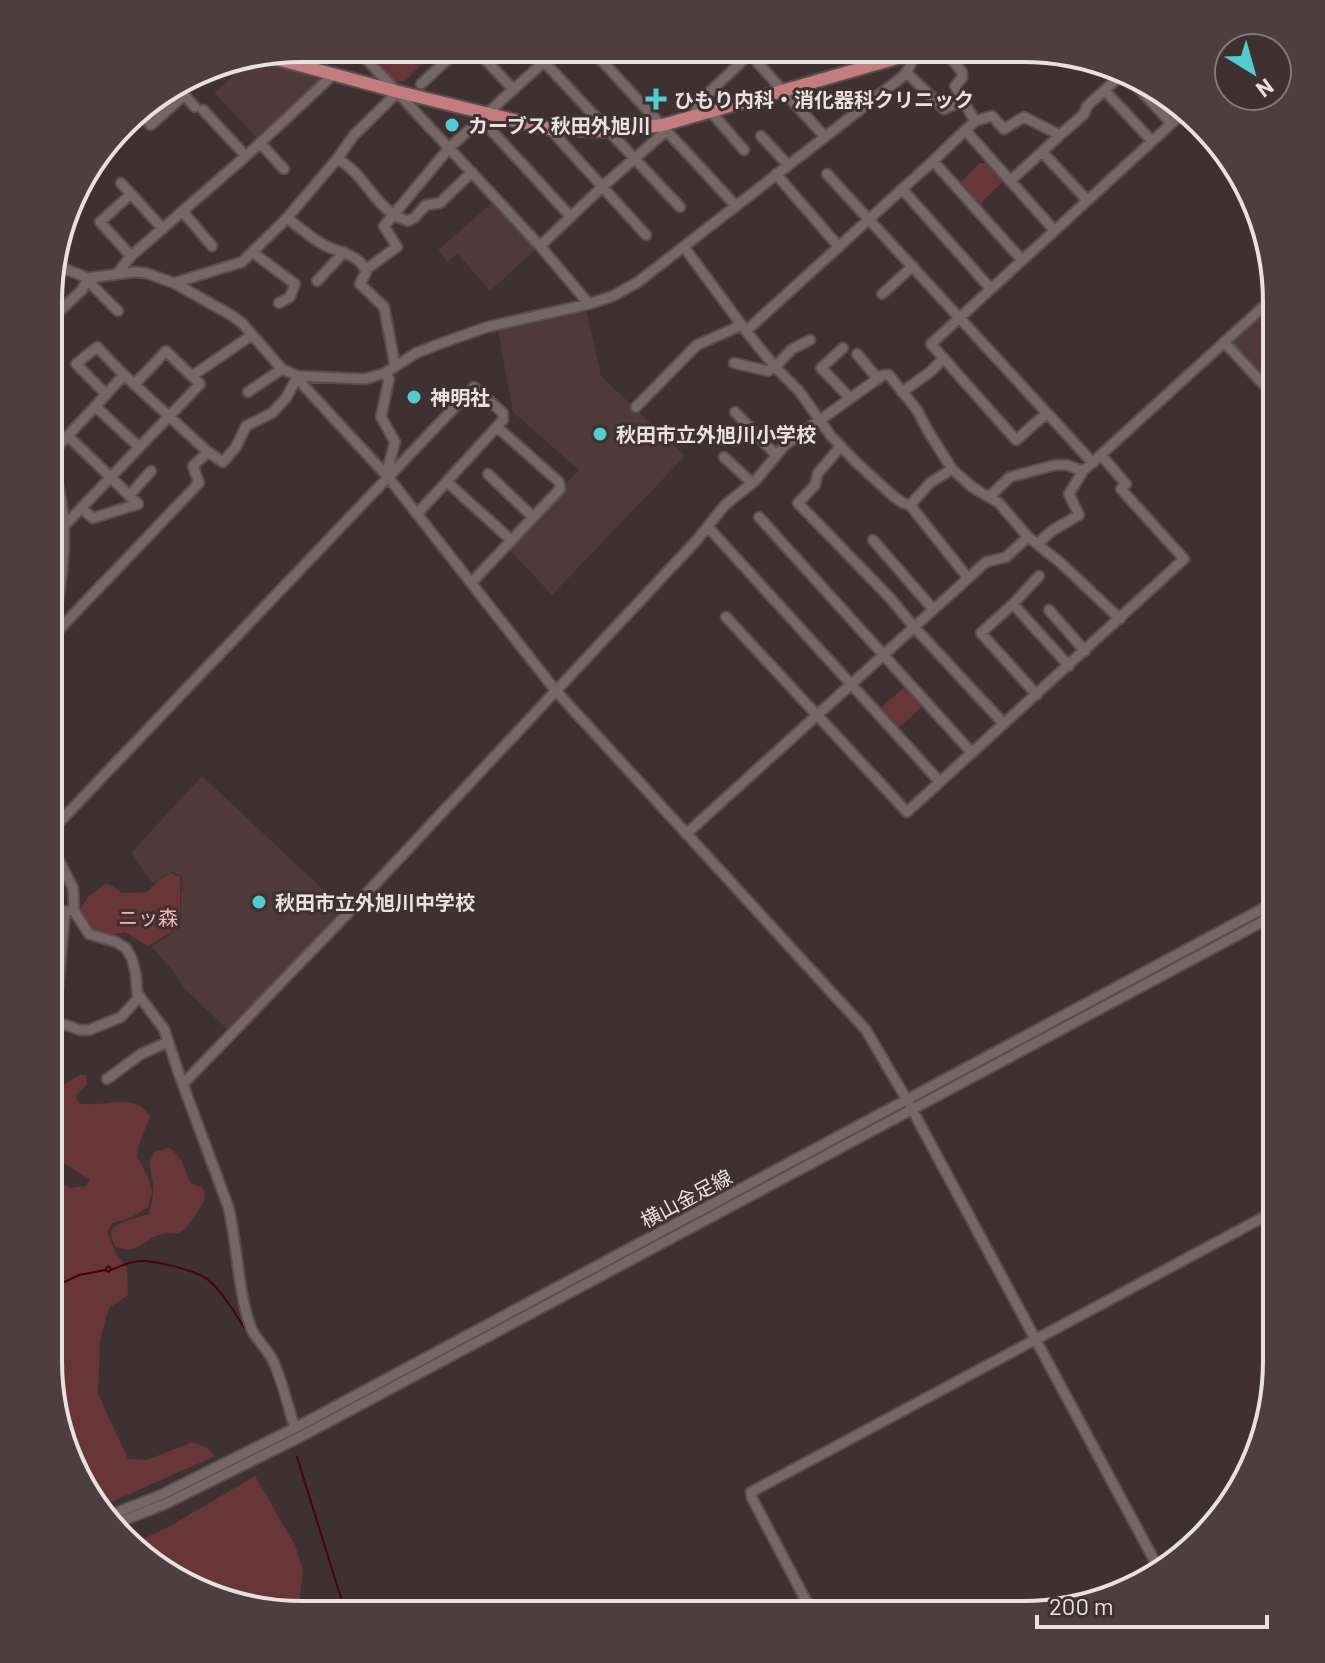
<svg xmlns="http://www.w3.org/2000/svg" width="1325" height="1663" font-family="Barlow,'Noto Sans JP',sans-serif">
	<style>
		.built { fill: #4f3939 }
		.green { fill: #683638 }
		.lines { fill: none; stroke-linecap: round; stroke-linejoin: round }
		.stream { stroke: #4a020f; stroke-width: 2 }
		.minor-casing { stroke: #594d4d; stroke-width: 13 }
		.major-casing { stroke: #594d4d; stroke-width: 16 }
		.minor { stroke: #766666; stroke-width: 9 }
		.major { stroke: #c37d7f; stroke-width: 12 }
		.poi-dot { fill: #51ccd1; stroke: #3f3131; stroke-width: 3 }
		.labels { text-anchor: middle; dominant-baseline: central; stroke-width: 6; stroke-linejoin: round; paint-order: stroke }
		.poi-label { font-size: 20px; font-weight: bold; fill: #e9e0e0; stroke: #3f3131; text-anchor: start }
		.park-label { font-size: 20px; fill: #f5b2b2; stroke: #3f3131 }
		.street-label { font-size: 20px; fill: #e9e0e0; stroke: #3f3131 }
		.rim { fill: none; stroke: #e9e0e0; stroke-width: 4 }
	</style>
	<rect width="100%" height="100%" fill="#3f3131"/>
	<path class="built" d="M251,60L323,79L258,139L214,93Z
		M493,202L537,248L490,291L458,254L447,262L438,250Z
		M1277,303V393L1232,344Z
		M586,309L601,376L685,456L552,595L506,546L579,470L513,412L498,331Z
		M202,776L344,909L229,1031L184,988L174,972L151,946L170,935L181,916V895L183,886L181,876L172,872L152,883L131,853Z"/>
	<path class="green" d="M364,48H438L405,81L395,82Z
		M980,163H990L1004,180L980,204L961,182Z
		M906,686L924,705L897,729L878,710Z
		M171,873L180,877V916L170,933L148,946L125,932L108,936L91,930L80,910L88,897L106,883L114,887L122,893L147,892L159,880Z
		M79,1075H86L87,1085L76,1095L78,1103C98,1108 121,1096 141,1106C145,1109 147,1113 150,1117L139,1144L137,1157L148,1177L152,1192L148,1207L130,1218L112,1223L107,1232L116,1253L127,1268L128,1295L109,1308L100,1340L98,1394L128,1459L147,1460L192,1442L208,1448L215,1456L100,1507L82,1487L48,1361V1175L70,1188L86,1186L90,1180L48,1153L49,1087H60Z
		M169,1148C182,1156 185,1169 190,1183L203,1188L205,1195L204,1201C198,1209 193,1220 186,1228C179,1236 171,1232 162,1234C144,1238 137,1257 115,1246C113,1242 111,1235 111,1232C113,1222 140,1217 149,1214C155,1193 154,1184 149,1163L154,1152Z
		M255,1476L295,1545L303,1570L300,1594V1614H285L161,1572L134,1543L170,1526Z"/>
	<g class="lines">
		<path class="stream" d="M108,1266L111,1269L109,1272L105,1270Z
			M111,1270C120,1266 131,1261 141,1261C156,1261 195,1270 207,1279C223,1292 234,1312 245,1329
			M48,1290L79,1275L105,1270
			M267,1358L285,1413
			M297,1457L346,1614"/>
		<g class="minor-casing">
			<path id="minor" d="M356,48L540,246L589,304
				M475,49L513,89
				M532,49L680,207
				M591,49L736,206
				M651,49L653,51
				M745,49L825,137
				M944,50L962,72V78L955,86L975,121
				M906,72L944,109L962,101
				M1128,77L1171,123
				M421,84L460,48
				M1105,91L1152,141
				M137,110L151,125L184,95L195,107
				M203,110L246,156
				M711,112L744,150
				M696,117L697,104L755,49
				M481,119L571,217
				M550,129L646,235
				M966,131L1054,230
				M1060,135L1042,152L1087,200
				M761,136L788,165
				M260,143L284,169
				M337,159C366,173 375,212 408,221L414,218L426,205L440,203L472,172
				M933,161L1021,259
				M776,174L839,247
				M827,174L1093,463
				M1010,181L1042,152
				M121,183L163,229
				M902,189L990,288
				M131,194L100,222L131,256
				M183,212L212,246
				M287,218C299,227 311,238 324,245C339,253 360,254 366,272L360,284L384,307L395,365
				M540,246L602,187L666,131
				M684,247L746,331L775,367L799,391L831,436L856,462L893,496L903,503L910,505L968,578
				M252,252L295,284L290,297L279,303
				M52,264L88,278L134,272L146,273L174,283L231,315L242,323L282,369L298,376L365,379L385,373L416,353L442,343L487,327L589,304L613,296L638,282L906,74L916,53
				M365,270L397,247L384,226L449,148L558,49
				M118,273L131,256L246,156L334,74
				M87,280L118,311
				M317,281L344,252
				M174,283L242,262L287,218L337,159L354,135L392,98L395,91
				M882,294L913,266
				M50,320L82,290L88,278
				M746,331L933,161L975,121L992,116L1004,129L1024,117L1060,135L1084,114L1087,106L1119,77L1120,74
				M1225,343L1277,399
				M843,348L821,368L850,398
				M857,354L878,379
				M734,363L768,371L775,367L792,349L810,340
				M385,373L389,379L381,417L395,442L388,468L385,473
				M192,376L252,335
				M298,376L304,386L388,477L556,691L866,1030L907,1100L1160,1571
				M248,392L282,369
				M902,392L930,372L944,358
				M106,394L76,364L97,347L124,375
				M95,406L139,447
				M636,407L697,345L742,325
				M735,412L776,455
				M1047,413L1016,440L931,344L1184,112
				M68,436L138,504L93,518L81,508
				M841,446L818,473L815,485L798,503L891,599L914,627L1004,724
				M50,455L124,375L208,452L223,462L236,447L246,426L272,413L286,398L298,376
				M724,457L752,483
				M488,474L533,517
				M447,482L511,540
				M129,496L151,471
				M990,496L1010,477L1055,465H1067L1083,471L1275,296
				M910,505L930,483L952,469
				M759,517L972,753
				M63,527L200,384L166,351L134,385
				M708,527L940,782
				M873,540L933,609
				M1037,544L1053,530L1079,515L1069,494L1083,471
				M471,583L560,489L559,482L497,427
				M1013,604L1039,576
				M1049,610L1085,651
				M726,617L907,812L1184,559L1121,489L1126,484L1101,455
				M49,636C64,587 73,511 50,463
				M49,640L199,483L193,466L208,452
				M1037,695L981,633L1013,604L1069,666
				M49,833L474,387L503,413V420L417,514
				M686,834L986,562L1006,557L1028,537
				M49,841L73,888L74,911
				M49,911H74L89,934L116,942L126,948L132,959L136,975L137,993L164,1029L179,1074L228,1206C238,1246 237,1289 251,1328C256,1340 269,1350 274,1363C283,1384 288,1407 295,1428
				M55,1024L66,1025L80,1030H89L121,1017L140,996
				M49,1051L51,1047L55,1021L65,912
				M107,1079L141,1054L168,1042
				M183,1084L350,911L696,541L725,505L756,480L785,445L883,375H889L917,410L928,431L952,469L972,487L999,503L1028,537L1062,564L1120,619
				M108,1516L161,1495L295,1428L1277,901
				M116,1523L165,1504L298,1438L1277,914
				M813,1614L752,1498L751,1492L1277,1210"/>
		</g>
		<g class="major-casing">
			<path id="major" d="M262,55L395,91L550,129L609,131L663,125L925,50"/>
		</g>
		<use href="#minor" class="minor"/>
		<use href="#major" class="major"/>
	</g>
	<g class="poi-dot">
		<path d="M652 87h8v8h8v8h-8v8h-8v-8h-8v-8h8z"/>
		<circle cx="452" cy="125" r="8"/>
		<circle cx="414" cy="397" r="8"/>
		<circle cx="600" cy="434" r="8"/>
		<circle cx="259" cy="902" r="8"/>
	</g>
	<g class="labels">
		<g class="poi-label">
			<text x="674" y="99">ひもり内科・消化器科クリニック</text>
			<text x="468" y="125">カーブス 秋田外旭川</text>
			<text x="430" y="397">神明社</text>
			<text x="616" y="434">秋田市立外旭川小学校</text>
			<text x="275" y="902">秋田市立外旭川中学校</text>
		</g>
		<g class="park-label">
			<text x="148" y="917">ニッ森</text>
		</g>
		<g class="street-label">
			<text transform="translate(686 1198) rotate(-28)">横山金足線</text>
		</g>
	</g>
	<path d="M0 0H1325V1663H0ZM302 62H1023A240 240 0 0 1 1263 302V1361A240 240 0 0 1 1023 1601H302A240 240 0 0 1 62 1361V302A240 240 0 0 1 302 62Z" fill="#4d3f3f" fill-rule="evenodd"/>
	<path class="rim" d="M302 62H1023A240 240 0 0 1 1263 302V1361A240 240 0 0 1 1023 1601H302A240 240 0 0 1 62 1361V302A240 240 0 0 1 302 62Z"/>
	<g transform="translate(1253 72) rotate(143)"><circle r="38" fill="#3f3131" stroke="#837777" stroke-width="2"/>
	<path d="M0-6L14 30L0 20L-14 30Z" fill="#51ccd1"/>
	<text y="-12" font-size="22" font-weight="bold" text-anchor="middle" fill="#e9e0e0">N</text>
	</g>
	<path d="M1037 1615v12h230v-12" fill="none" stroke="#e9e0e0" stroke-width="4"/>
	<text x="1049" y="1615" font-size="24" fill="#e9e0e0" stroke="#3f3131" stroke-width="6" paint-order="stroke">200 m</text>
</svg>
